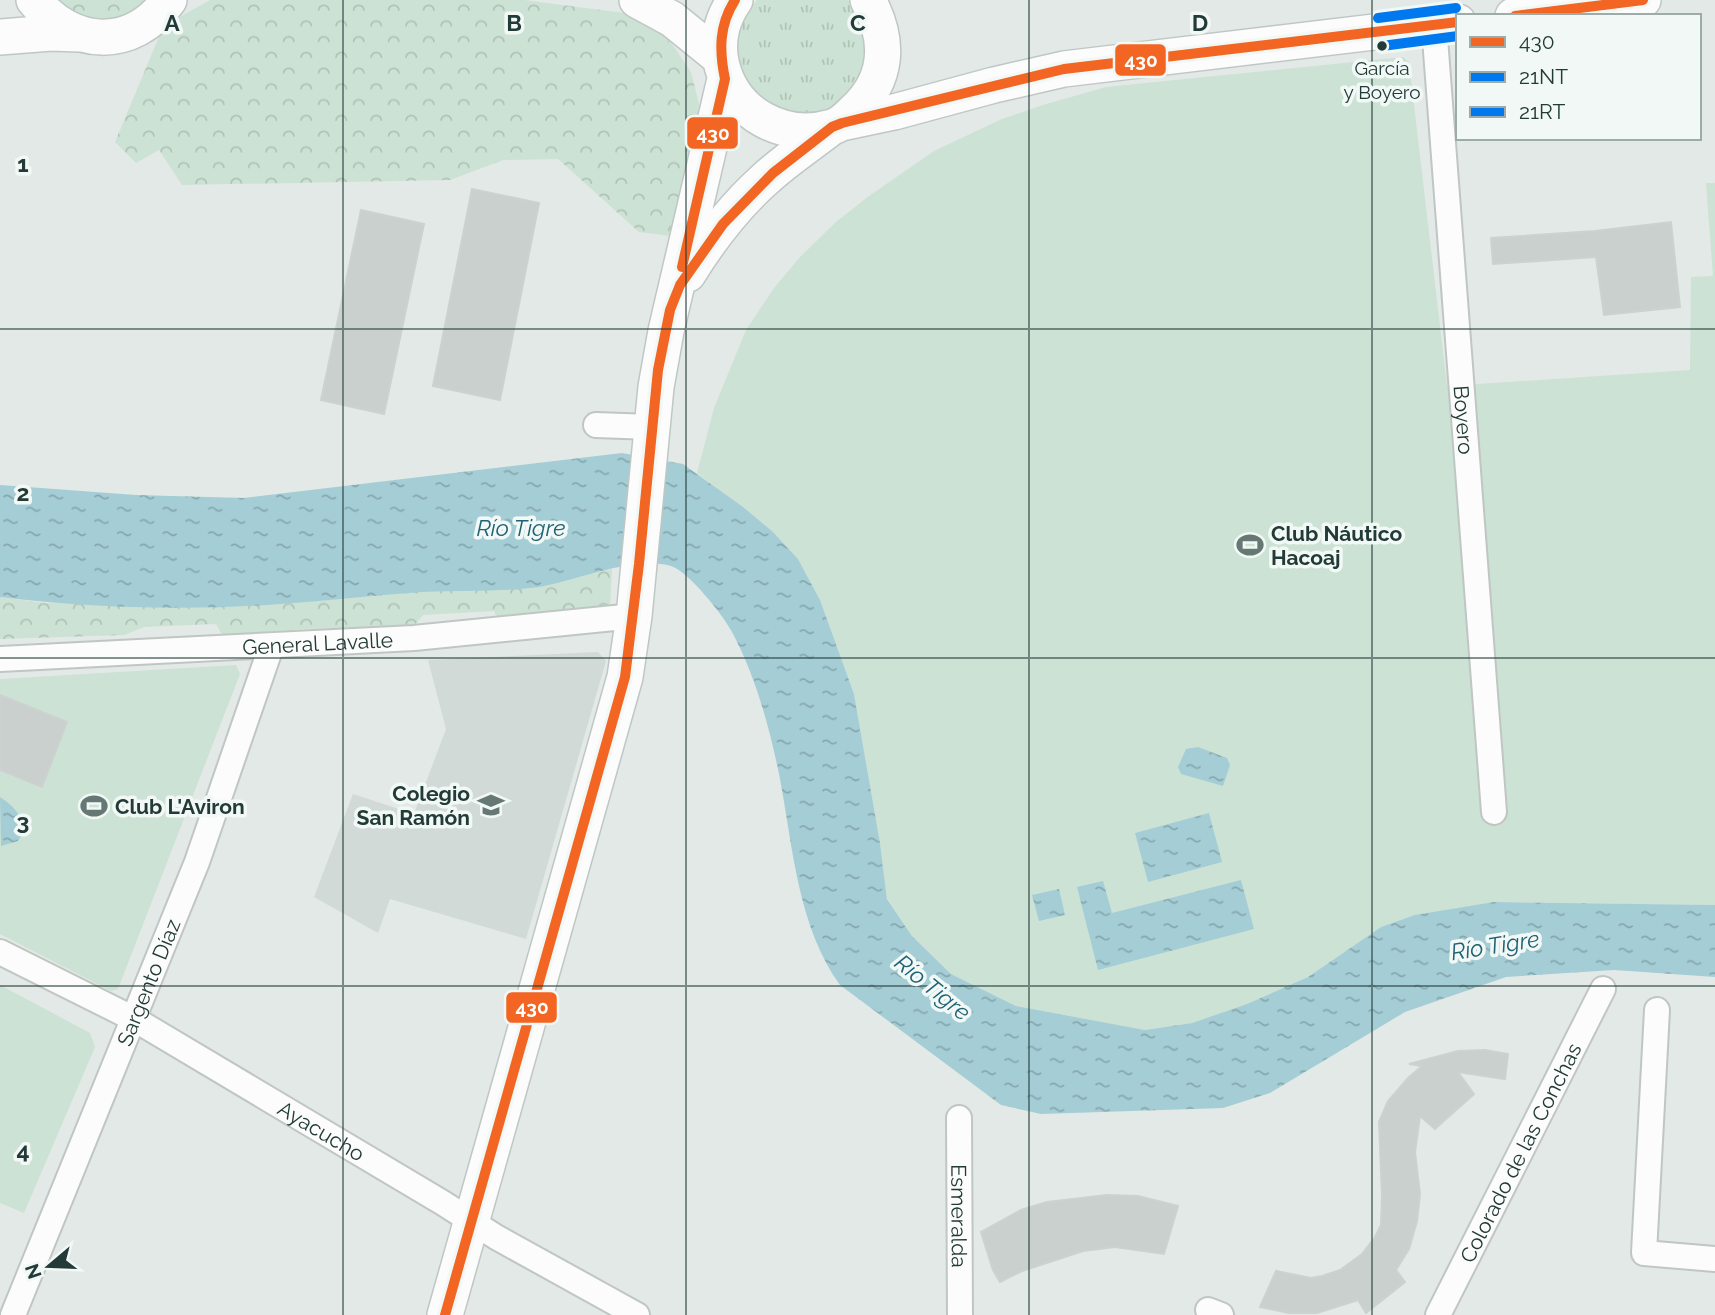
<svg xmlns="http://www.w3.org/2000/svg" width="1715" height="1315" font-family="Raleway,sans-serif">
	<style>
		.built { fill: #d1dad6 }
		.grass { fill: url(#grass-tufts) }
		.park { fill: url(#park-crowns) }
		.garden { fill: #cce2d4 }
		.water { fill: url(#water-ripples) }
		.building { fill: #cad0ce; stroke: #ccd2cf; stroke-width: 2 }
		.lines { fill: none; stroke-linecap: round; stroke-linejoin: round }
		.street-casing { stroke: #c0c6c3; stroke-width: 28 }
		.secondary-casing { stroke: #bfc7c4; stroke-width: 38 }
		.street { stroke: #fbfcfb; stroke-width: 24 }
		.secondary { stroke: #fbfcfb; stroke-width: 35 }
		.bus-1-casing { stroke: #f1f8f5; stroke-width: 16 }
		.bus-2-casing { stroke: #f1f8f5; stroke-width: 16 }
		.bus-3-casing { stroke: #f1f8f5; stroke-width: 16 }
		.bus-1 { stroke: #f26522; stroke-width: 10 }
		.bus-2 { stroke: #0079ef; stroke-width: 10 }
		.bus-3 { stroke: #0079ef; stroke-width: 10 }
		.grid { fill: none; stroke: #223b36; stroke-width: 2; stroke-opacity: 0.55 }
		.bus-dot { fill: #223b36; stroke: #f1f8f5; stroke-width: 2.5 }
		.labels { text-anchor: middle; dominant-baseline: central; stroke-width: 7; stroke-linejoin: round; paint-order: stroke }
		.bus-label { font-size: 19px; fill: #223b36; stroke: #f1f8f5 }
		.street-label { font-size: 21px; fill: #223b36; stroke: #f1f8f5 }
		.poi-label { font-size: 21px; font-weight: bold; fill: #223b36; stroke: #f1f8f5; text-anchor: start }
		.water-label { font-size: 23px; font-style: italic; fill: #1e6275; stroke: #f1f8f5 }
		.grid-label { font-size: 23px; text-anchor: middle; font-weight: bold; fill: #223b36; stroke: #f1f8f5; stroke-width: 7; stroke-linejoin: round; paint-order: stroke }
		.line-badge { stroke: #f1f8f5; stroke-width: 2.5 }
		.badge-label { font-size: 19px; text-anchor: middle; font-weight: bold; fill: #fff }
	</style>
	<defs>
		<pattern id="grass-tufts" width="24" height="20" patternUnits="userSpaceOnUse" patternTransform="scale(1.75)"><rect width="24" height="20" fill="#cce2d4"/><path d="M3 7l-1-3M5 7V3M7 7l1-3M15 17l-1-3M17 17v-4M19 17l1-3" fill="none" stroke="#afc3b7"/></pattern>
		<pattern id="park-crowns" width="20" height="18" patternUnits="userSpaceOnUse" patternTransform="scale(1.75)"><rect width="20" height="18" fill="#cce2d4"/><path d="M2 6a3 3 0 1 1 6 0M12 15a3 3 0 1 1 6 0" fill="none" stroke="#afc3b7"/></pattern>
		<pattern id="water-ripples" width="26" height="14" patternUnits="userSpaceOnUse" patternTransform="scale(1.75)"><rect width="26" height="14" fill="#a5cdd6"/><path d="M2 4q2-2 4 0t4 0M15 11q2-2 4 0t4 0" fill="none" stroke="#86a8ae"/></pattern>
	</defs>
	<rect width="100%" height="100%" fill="#e3e9e6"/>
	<path class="built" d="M598,652L606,661L526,939L390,899L378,933L314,897L353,794L414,814L446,729L428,660Z"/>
	<path class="grass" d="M757,0H848C863,15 871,39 865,60C835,173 682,81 757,0Z"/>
	<path class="park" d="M55,0H150C110,25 95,31 55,0Z
		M210,0H524L624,13L651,24L672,44L691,72L699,104L695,142L670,236L639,232L558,159L503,160L450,180L182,185L159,150L136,163L115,142L161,32L176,19Z
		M612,569L610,610L498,619L494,611L423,615L414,626L304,629L222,635L216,624L144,627L124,635L0,639V597L46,603L532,588Z"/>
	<path class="garden" d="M1403,57L1409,62L1447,386L1690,370L1691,277L1713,276L1706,183H1715V905L1494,902L1381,927L1308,977L1247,1004L1192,1023L1145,1030L1016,1006L951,974L912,936L887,898L880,843L854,694L820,600L798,559L772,531L697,473L714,408L746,330L774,288L800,257L836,222L869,196L934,151L1002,119L1043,105L1106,87Z
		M236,665L240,674L118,989L111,991L0,934V679Z
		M0,985L90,1033L95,1047L24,1213L0,1203Z"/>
	<path class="water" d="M622,453L683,464L743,507L772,531L798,559L820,600L854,694L880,843L887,899L912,936L951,974L1016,1006L1145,1030L1192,1023L1247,1004L1308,977L1381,927L1415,915L1494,902L1715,905V977L1614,970L1506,977L1405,1012L1270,1093L1223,1108L1041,1114L1001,1105L840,985C798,927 793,848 780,779C770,729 756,677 732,632C723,615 689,572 671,566C633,554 570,584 531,588C495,592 458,590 422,592C375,595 327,601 280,604C187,611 92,608 0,597V485L136,495L244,498Z
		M1198,747L1227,758L1230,765L1223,786L1181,774L1178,767L1186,749Z
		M0,797C14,806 23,816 24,832L18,841L1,846Z
		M1209,813L1222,862L1148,882L1135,833Z
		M1241,880L1254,929L1098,970L1077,887L1103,881L1112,913Z
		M1059,889L1065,915L1039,921L1032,895Z"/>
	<path class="building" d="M472,189L539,203L500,400L433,386Z
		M361,210L424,224L384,414L321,400Z
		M1671,222L1680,307L1604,315L1596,257L1493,264L1491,238L1595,231Z
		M0,695L67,722L42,787L0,770Z
		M1485,1050L1508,1054L1505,1079L1458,1072L1474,1094L1435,1129L1420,1116L1415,1152L1420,1194L1417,1221L1409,1249L1396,1270L1405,1282L1366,1313L1358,1300L1317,1313H1289L1260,1307L1276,1271L1311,1278L1322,1276L1340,1270L1362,1254L1375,1237L1381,1225L1382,1196L1379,1122L1388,1101L1408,1078L1422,1066L1409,1064L1458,1051Z
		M1107,1195L1138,1196L1178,1206L1164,1254L1115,1247L1083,1251L1022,1271L1000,1282L993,1270L981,1232L1021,1210L1047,1202Z"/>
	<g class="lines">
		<g class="street-casing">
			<g id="street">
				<path id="s1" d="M1434,25L1494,812"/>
				<path d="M596,425L652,427"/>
				<path id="s2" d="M0,659L414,638L634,616"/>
				<path id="s3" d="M0,952L134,1019L443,1203L496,1237L637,1315"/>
				<path d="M1657,1010L1644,1253L1715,1259"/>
				<path id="s4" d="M959,1118L960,1315"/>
				<path d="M1208,1310L1221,1315"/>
				<path id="s5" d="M13,1315L197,862L271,647"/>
				<path id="s6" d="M1438,1315L1603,989"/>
			</g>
		</g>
		<g class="secondary-casing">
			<path id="secondary" d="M34,0C72,48 132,51 169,0
				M637,0L672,19L720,58
				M735,0C721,19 716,44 722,66C734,114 784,141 832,127C840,125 847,118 853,112C889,80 890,40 868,0
				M1513,16L1643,0
				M0,37L51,33L79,34
				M842,123L894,112L994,85L1064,69L1458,22
				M688,274C709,240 733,208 763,181C784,161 809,145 832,127
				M445,1315L625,677L634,616L656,387L666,331L725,79"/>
		</g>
		<use href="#street" class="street"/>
		<use href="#secondary" class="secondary"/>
		<g class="bus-1-casing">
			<path id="bus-1" d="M1515,16L1643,0
				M682,267L725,79C719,50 719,25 735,0
				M445,1315L625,677L639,564L658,370L670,310L680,285L723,224L773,173L832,127L842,123L1064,69L1458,22"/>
		</g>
		<g class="bus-2-casing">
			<path id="bus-2" d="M1382,46L1458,36"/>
		</g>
		<g class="bus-3-casing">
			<path id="bus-3" d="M1378,18L1456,8"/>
		</g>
		<use href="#bus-1" class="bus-1"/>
		<use href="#bus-2" class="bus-2"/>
		<use href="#bus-3" class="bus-3"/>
	</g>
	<path class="grid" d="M343,0V1315M686,0V1315M1029,0V1315M1372,0V1315M0,329H1715M0,658H1715M0,986H1715"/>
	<defs>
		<g id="stadium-bare" transform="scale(2.1)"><path d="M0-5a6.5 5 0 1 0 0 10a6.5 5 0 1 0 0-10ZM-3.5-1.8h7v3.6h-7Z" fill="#667874" stroke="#f1f8f5" stroke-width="2.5" paint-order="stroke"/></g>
		<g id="school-bare" transform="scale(2.1)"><path d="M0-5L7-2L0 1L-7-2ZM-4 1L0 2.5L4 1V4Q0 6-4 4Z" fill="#667874" stroke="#f1f8f5" stroke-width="2.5" paint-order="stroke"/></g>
	</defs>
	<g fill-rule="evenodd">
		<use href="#stadium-bare" x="1250" y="545"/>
		<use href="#school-bare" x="491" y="805"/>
		<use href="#stadium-bare" x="94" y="806"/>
	</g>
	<circle class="bus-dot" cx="1382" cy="46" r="6"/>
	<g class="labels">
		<g class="bus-label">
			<text x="1382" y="68">García<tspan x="1382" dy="24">y Boyero</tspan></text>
		</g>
		<g class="street-label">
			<text stroke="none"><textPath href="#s1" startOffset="396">Boyero</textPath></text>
			<text stroke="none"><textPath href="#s2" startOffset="318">General Lavalle</textPath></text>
			<text stroke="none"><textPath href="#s5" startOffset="359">Sargento Díaz</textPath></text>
			<text stroke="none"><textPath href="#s3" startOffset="368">Ayacucho</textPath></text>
			<text stroke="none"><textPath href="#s6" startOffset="182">Colorado de las Conchas</textPath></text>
			<text stroke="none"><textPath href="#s4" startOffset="98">Esmeralda</textPath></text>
		</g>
		<g class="poi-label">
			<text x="1271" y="533">Club Náutico<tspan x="1271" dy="24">Hacoaj</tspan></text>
			<text x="470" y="793" text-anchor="end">Colegio<tspan x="470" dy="24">San Ramón</tspan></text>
			<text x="115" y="806">Club L'Aviron</text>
		</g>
		<g class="water-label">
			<text x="521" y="527">Río Tigre</text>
			<text transform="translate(1495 945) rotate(-9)">Río Tigre</text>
			<text transform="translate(933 987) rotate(39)">Río Tigre</text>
		</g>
	</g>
	<g class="grid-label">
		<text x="172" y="31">A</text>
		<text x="514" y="31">B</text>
		<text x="858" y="31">C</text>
		<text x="1200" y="31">D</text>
		<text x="23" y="172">1</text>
		<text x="23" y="501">2</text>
		<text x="23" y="830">3</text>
		<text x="23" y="1159">4</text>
	</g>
	<g class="line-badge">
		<rect x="1114" y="43" width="53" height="34" rx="7" fill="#f26522"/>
		<rect x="686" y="116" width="53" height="34" rx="7" fill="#f26522"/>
		<rect x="505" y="991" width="53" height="33" rx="7" fill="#f26522"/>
	</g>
	<g class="badge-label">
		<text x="1141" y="67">430</text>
		<text x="713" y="140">430</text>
		<text x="532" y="1014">430</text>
	</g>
	<rect x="1456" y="14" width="245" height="126" fill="#f1f8f5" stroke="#9eaca9" stroke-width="2"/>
	<rect x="1470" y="37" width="35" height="10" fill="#f26522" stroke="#9eaca9" stroke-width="2"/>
	<text x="1519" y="49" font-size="21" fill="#223b36">430</text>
	<rect x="1470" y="72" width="35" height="10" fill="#0079ef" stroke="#9eaca9" stroke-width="2"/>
	<text x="1519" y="84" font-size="21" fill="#223b36">21NT</text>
	<rect x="1470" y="107" width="35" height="10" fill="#0079ef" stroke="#9eaca9" stroke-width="2"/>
	<text x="1519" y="119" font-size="21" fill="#223b36">21RT</text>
	<g transform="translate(49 1266) rotate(251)" stroke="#f1f8f5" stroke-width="5" paint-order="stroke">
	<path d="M0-5L12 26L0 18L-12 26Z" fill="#223b36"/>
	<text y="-10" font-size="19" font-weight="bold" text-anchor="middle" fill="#223b36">N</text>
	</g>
</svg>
